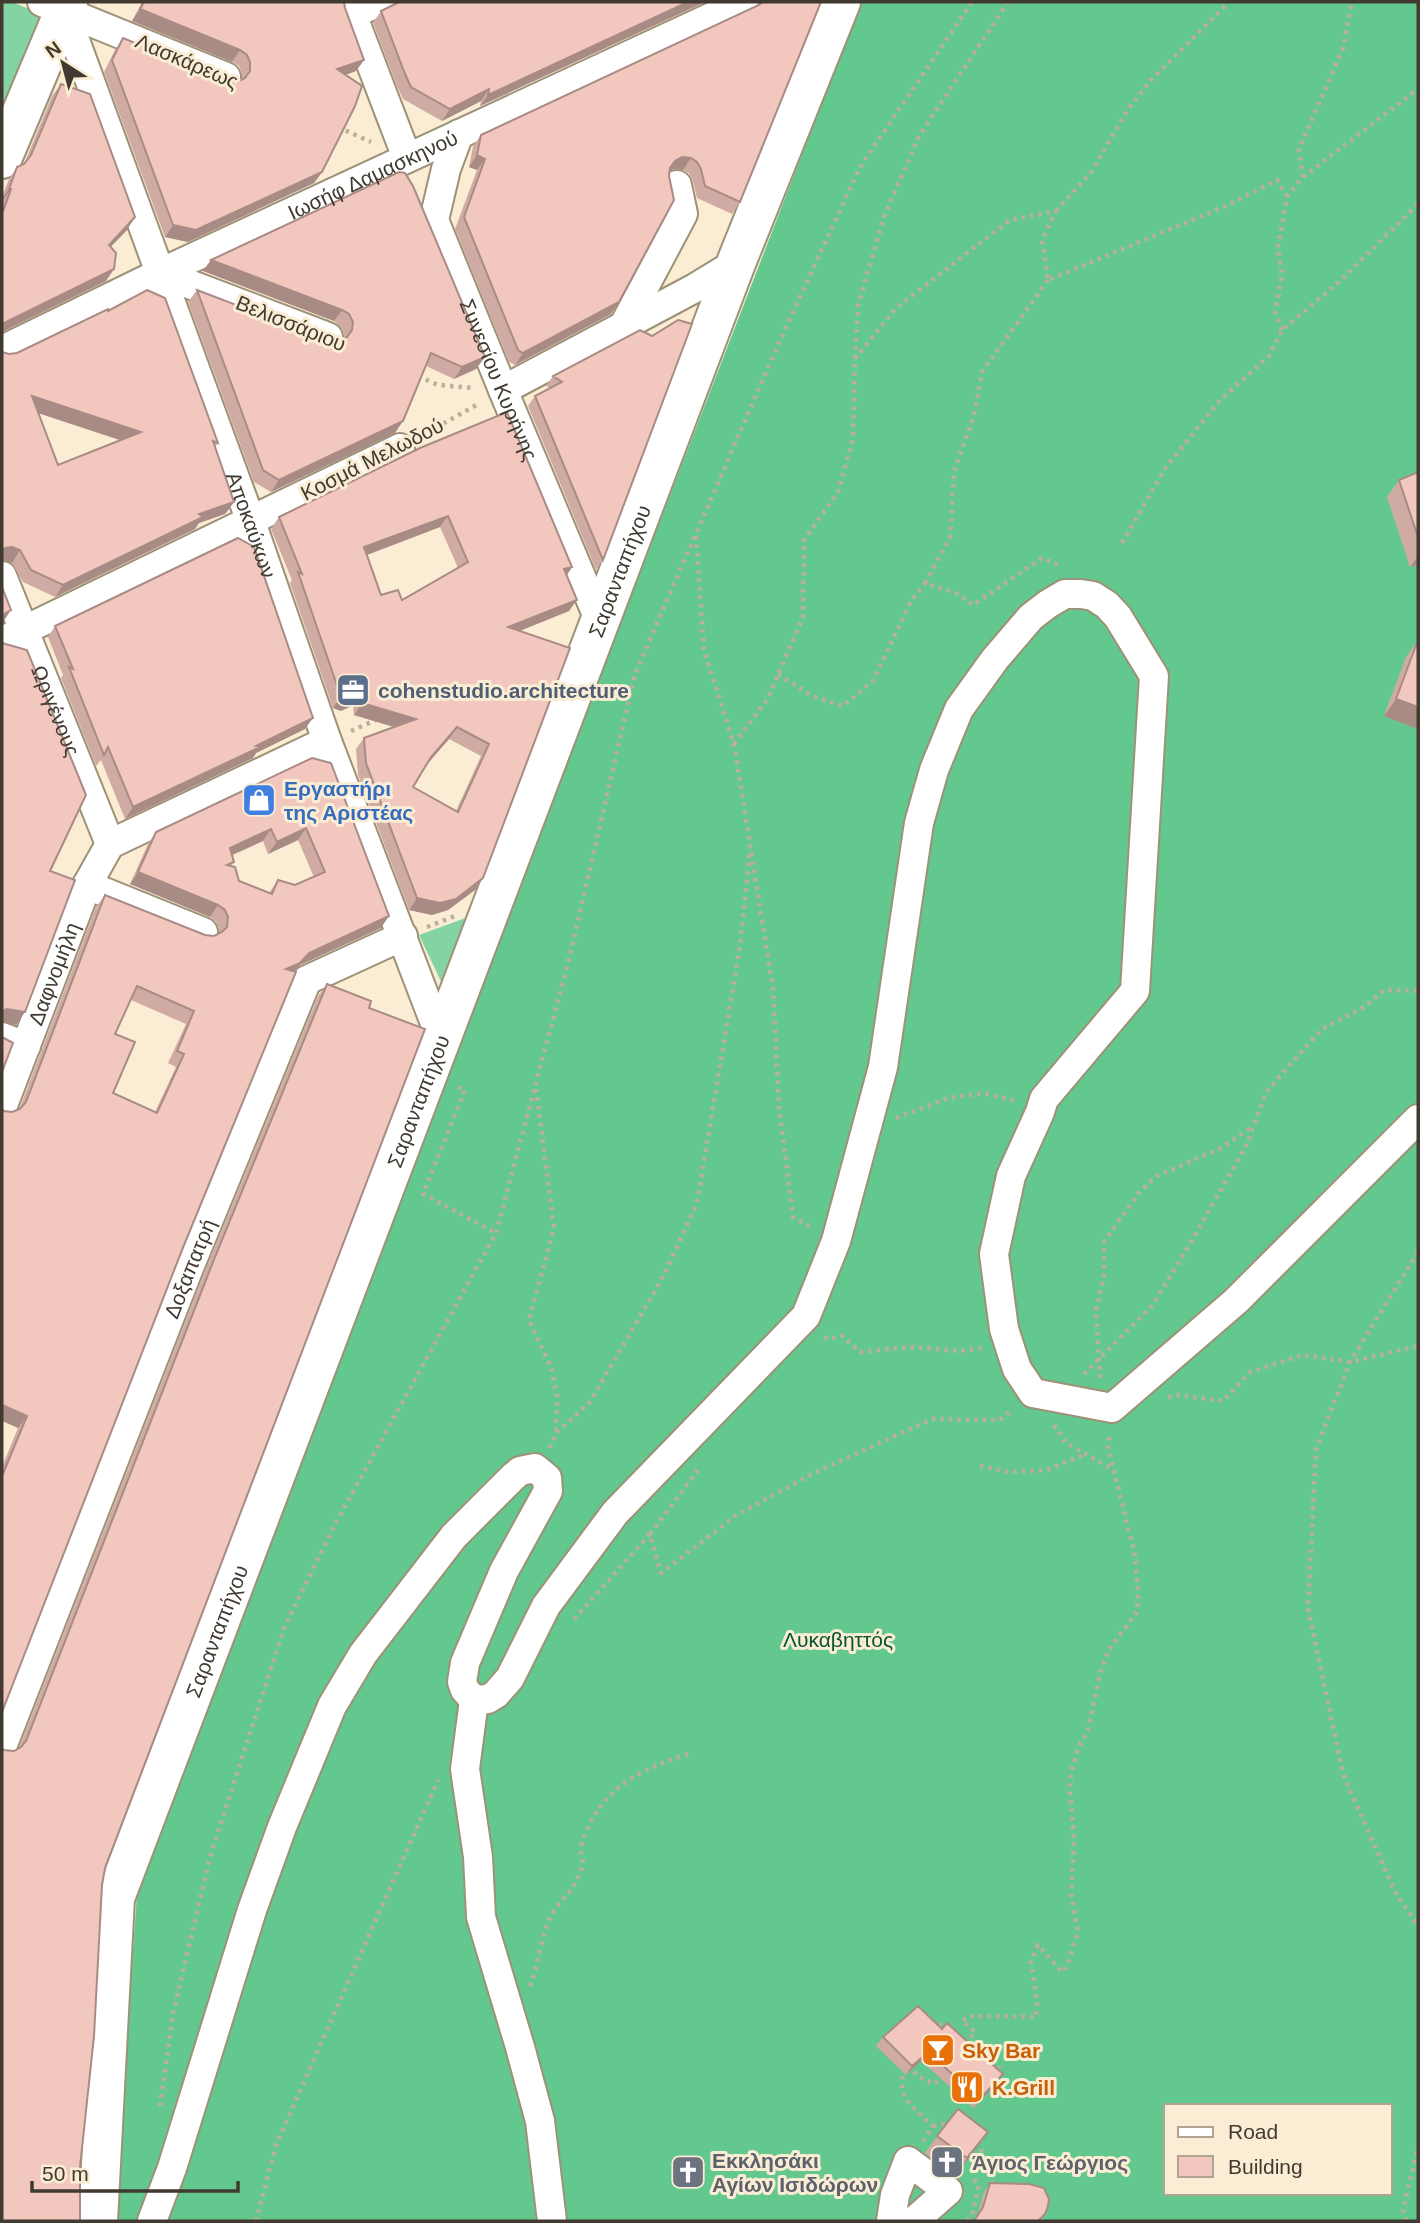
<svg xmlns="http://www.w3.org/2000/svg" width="1420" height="2223" font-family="Arial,sans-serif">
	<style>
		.green { fill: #84d3a2 }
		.forest { fill: #63c88d; fill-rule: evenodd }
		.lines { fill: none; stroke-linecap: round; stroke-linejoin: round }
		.street-casing { stroke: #9d9178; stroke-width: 32 }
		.secondary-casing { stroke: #9d9178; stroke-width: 42 }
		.path { stroke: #baaf9b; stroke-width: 4.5; stroke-dasharray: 3.5 5; stroke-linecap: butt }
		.street { stroke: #fff; stroke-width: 28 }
		.secondary { stroke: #fff; stroke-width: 38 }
		.wall { fill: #d0aba3; fill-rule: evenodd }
		.shaded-wall { fill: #a98b85 }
		.building { fill: #f2c7be; stroke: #a98b85; stroke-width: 2; fill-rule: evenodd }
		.labels { text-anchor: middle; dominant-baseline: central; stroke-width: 6; stroke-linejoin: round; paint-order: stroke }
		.street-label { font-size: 21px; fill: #403a30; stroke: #faedd3 }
		.service-label { font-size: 21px; font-weight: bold; fill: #4e5e75; stroke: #faedd3; text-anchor: start }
		.shop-label { font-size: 21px; font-weight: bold; fill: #366cbe; stroke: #faedd3; text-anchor: start }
		.park-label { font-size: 21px; fill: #065732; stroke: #faedd3 }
		.food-label { font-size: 21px; font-weight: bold; fill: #c56008; stroke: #faedd3; text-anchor: start }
		.worship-label { font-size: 21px; font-weight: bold; fill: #5b616d; stroke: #faedd3; text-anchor: start }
	</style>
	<rect width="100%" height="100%" fill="#faedd3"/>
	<path class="green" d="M3,2H12L49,17L2,132Z
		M479,913L447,994L419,935Z"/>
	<path class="forest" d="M861,2H1418V2221H113L139,1867ZM1166,2106H1390V2193H1166Z"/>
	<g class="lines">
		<g class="street-casing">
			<g id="street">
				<path d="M42,2L226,77"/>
				<path d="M380,2L352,14L407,158"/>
				<path id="s1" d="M64,10L250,519L327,741L441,1039"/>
				<path id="s2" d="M459,134L446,169L434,220L503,390L600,622"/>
				<path d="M160,273L328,337"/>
				<path d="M623,327L683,214L677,185"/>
				<path id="s3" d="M2,350L160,273L744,2"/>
				<path d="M503,390L695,288L736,263"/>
				<path id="s4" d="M2,576L110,844"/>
				<path d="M2,641L400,448"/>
				<path d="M110,844L327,741"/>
				<path d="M87,885L203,932"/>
				<path d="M2,1037L26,1046"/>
				<path id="s5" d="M2,1108L87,885L110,844"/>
				<path d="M474,1700L465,1769L478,1857L481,1917L520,2047L540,2121L552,2221"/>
				<path id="s6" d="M2,1747L189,1268L307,980L403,936"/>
				<path d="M152,2221L172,2168L252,1910L282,1827L332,1706L363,1654L454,1536L513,1477L520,1471L535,1468L547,1478L548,1491L504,1571L465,1663L462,1682L465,1690L474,1700L488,1699L496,1694L510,1678L546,1606L615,1513L806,1316L836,1241L883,1067L919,823L934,770L959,709L995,659L1031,617L1048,604L1065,594H1081L1093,596L1107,605L1118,617L1154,676L1135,991L1044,1099L1040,1112L1011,1176L994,1254L1004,1329L1017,1369L1033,1393L1112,1408L1236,1301L1418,1119"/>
				<path d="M891,2221L895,2195L908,2161L948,2191L914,2221"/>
			</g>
		</g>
		<g class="secondary-casing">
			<g id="secondary">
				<path d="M2,159L68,2"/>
				<path id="s7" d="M98,2221L115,1898L736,263L841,2"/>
			</g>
		</g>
		<path class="path" d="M338,127L371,142
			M1303,177L1418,89
			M1056,211L1092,171L1128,109L1151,80L1229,2
			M1282,330L1275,312L1282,275L1278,247L1287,196L1303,177L1299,149L1343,48L1352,2
			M855,358L858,305L884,217L919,136L1008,2
			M418,376L438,385L474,388
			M421,436L480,403
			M696,536L704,650L734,744L773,989L779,1106L793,1217L812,1228
			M1122,543L1164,470L1220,400L1269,356L1282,330L1339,282L1418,204
			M925,583L950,538L954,471L974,416L982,372L1048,280
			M778,674L812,696L843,706L873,681L911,601L925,583L956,593L973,605L1042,558L1059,565L1060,568
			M351,731L378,719
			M734,744L767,700L803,617L804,540L838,492L853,438L855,359L896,308L1010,220L1056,211L1042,240L1048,280L1226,206L1277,180L1287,196
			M427,927L455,916
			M458,1087L465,1090L423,1194L496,1233
			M536,1089L554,1228L529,1320L551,1367L557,1397L556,1433
			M896,1118L948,1098L984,1093L1016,1101
			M1418,1252L1350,1362L1316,1449L1308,1608L1343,1774L1395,1892L1418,1926
			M824,1337L829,1339L842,1336L860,1352L912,1347L960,1351L983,1348
			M1084,1374L1152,1306L1191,1242L1246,1146L1266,1092L1322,1029L1364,1007L1384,990L1418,991
			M1100,1378L1096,1311L1104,1276V1242L1140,1191L1157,1176L1221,1148L1253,1126
			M1168,1397L1177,1395L1223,1401L1250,1372L1303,1355L1350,1362L1418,1346
			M1054,1425L1066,1443L1112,1469
			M550,1448L556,1433L590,1402L664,1275L697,1203L740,946L750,849
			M980,1466L1009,1472L1047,1470L1083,1455
			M650,1534L698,1470
			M574,1619L650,1534L661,1573L738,1514L814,1473L932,1419L999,1420L1012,1410
			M530,1986C539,1964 541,1934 552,1914C559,1901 572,1892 577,1879C579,1875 582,1869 583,1864C583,1856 579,1851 582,1843C599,1789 639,1770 688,1754
			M933,2027L937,2022L947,2030
			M965,2044L975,2032L962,2021L970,2016L1036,2017L1037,2002L1031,1962L1038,1945L1062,1972L1066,1968L1078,1932L1071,1894L1074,1840L1070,1791L1071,1773L1078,1748L1088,1730L1101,1670L1109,1649L1137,1612L1138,1593L1135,1556L1108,1447L1109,1433
			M983,2057L1000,2069
			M910,2064L916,2075L934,2084L941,2078
			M905,2068C894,2097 915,2109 933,2126L923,2141
			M160,2106L173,2013L211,1853L285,1626L334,1526L496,1233L568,963L635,674L781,338L860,167L972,2
			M933,2126L950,2123
			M978,2141L994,2189
			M256,2221L276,2145L438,1780
			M967,2221L973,2212L979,2184L973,2179
			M1406,2221L1403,2210L1418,2147"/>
		<use href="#street" class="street"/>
		<use href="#secondary" class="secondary"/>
	</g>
	<path class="wall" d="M142,2H344L345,8L364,60L356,71L345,75L322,172L314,183L188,242L165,237L104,72L115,50L123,38L229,81L237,82L242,79V74L239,66L232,62L132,21Z
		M396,2H705L480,106L481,101L442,121L403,99L397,86L373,23L381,11L396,3Z
		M760,2H821L740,202L732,214L697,198L693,181L689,173L683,170L674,169L669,171L611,314L515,365L509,362L455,229L477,170L469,167L473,146L481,135L760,5Z
		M61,84L127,230L111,246L106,281L2,332V197L9,179L17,167L24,164L52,96Z
		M399,172L476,369L454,379L426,366L395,433L271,492L254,482L188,302L197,290L331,341H340L344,339V334L340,326L334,321L203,271L211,260Z
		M108,311L218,443L215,447L234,502L225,514L199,523L195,529L55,597L23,582L12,563L4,560L9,354L17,353ZM38,413L56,419L120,440L58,465Z
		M652,336L603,560L596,570L528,406L535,396L550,388L546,386L553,376Z
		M420,448L572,567L567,575L569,611L519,631L483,878L475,890L448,910L432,915L409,910L358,775L356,749L364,738L395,727L354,715L353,705L341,711L333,708L290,583L292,580L271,529L279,517ZM440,527L458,568L402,600L381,595L367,555ZM449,739L481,756L456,811L413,787L427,764Z
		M1418,472V565L1410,567L1387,497L1399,480Z
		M55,626L305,729L256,753L253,758L125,819L101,760L96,766L61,678L63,675L48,637Z
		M1418,640V729L1384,716L1406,657Z
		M312,758L381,928L300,965L294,972L182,1250L2,1712V1467L18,1428L4,1111L12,1112L19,1110L96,907L105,895L205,935L214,936L219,934V929L216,922L210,917L130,884L148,844L156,832ZM298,840L314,877L295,885L278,880L269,893L239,881L231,866L234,862L232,855L263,841L268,854ZM131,1000L186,1024L168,1063L176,1067L155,1112L113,1093L115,1034Z
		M327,984L102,1885L80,2167L4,1750L14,1751L19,1748L204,1274L318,996Z
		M918,2006L997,2083L974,2108L921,2061L906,2075L876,2046L883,2037Z
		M988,2132L955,2176L925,2153L937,2136Z
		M990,2183L1045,2214L1041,2221H973L977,2216L984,2192Z"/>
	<path class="shaded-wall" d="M688,2H705L480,106L488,95Z
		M140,9L240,50L232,62L132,21Z
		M364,60L356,71L329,81L337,69Z
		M489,89L481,101L442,121L450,109Z
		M477,155L485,159L477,170L469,167Z
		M682,157L691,158L683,170L674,169L667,172L675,161Z
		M322,172L314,183L188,242L165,237L173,225Z
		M9,189H11L2,201V199Z
		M135,217L127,230L101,257L109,245Z
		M211,260L342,310L334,321L203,271Z
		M114,269L106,281L2,332V324L3,323Z
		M619,302L611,314L515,365L523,353Z
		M485,357L476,369L454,379L462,367Z
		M32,396L141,432L132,444L23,408Z
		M403,421L395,433L271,492L279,480Z
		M234,502L225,514L199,523L195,529L55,597L63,585L199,514Z
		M448,516L440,527L356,559L364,547Z
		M12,547L20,550L12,563L2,560V550L5,548Z
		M1418,556V565L1410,567Z
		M572,567L564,579V569Z
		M577,600L569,611L500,639L508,627Z
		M11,610L3,622L2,623V615Z
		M362,693L353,705L341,711L333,708L341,697Z
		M1396,699L1418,707V729L1384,716Z
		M362,703L416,719L407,731L354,715Z
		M313,718L305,729L256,753L253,758L125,819L133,807Z
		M457,727L449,739L423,769L431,757Z
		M306,828L298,840L268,854L277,842Z
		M271,829L263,841L221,860L230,848Z
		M138,872L218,905L210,917L130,884Z
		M483,878L475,890L448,910L432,915L409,910L417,898Z
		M389,916L381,928L300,965L291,975L286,969L309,953Z
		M7,1009L25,1012L16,1025L2,1021V1011Z
		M2,1405L27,1416L18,1428L2,1421Z
		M928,2052L921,2061L906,2075L912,2066Z
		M1003,2074L997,2083L974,2108L980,2099Z
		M988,2132L976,2149L955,2176L967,2158Z"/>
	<path class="building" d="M144,2H344L345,8L364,60L337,69L362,86L355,106L322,172L196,230L173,225L112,60L123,38L229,81L237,82L245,78L250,71V62L247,55L240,50L140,9Z
		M399,2H688L488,95L489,89L450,109L411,87L405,74L381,11Z
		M763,2H821L740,202L705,186L701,169L697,162L691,158L682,157L675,161L670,168L669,176L674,200L619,302L523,353L518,350L464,217L485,159L477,155L481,135L759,5Z
		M61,84L90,94L135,217L109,245L116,253L114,269L2,324V214L11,189H9L17,167L24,164L31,155Z
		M399,172L405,173L413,186L485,357L462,367L431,353L403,421L279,480L263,470L197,290L331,341H340L347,337L352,330L353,322L349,314L342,310L211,260Z
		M147,290L165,298L218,443L213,441L234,502L199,514L203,517L63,585L31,570L20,550L12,547L5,548L2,550V352L9,354L17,353L108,309V311ZM32,396L141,432L58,465Z
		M678,320L692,324L603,560L535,396L562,382L553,376L640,330L652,336Z
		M507,412L572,567L564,569L577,600L508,627L570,648L483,878L456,899L440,903L417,898L366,763L364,738L416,719L362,703V693L349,699L341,697L298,572L302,574L279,517L420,448ZM448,516L468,562L402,600L398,590L381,595L364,547ZM457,727L489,744L458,812L413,787L431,757Z
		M1418,472V537L1399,480Z
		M238,538L254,547L313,718L256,746L260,747L133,807L108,747L104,755L69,667L73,669L55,626Z
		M2,587L11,610L2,615Z
		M1418,640V707L1396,699Z
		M2,643L27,650L86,795L50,871L75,880L25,1012L7,1009L2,1011Z
		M312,758L331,763L389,916L309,953L300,963L286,969L296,972L182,1250L2,1712V1476L27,1416L2,1405V1109L4,1111L12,1112L20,1109L26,1102L105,895L205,935L214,936L222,932L227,927L228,917L225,910L218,905L138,872L156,832ZM306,828L325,872L295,885L278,880L272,894L239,881L235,867L227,865L234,862L230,848L271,829L277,842ZM137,986L194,1011L177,1051L184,1054L157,1113L113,1093L135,1042L115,1034Z
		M327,984L371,1001L369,1008L425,1029L105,1868L102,1885L94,2036L80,2167V2221H2V1748L4,1750L14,1751L21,1747L26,1741L213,1262Z
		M2,1037L13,1043L2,1072Z
		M918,2006L942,2029L947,2023L1003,2074L980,2099L928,2052L912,2066L883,2037Z
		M958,2109L988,2132L967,2158L937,2136Z
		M990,2183L1029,2184L1044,2188L1049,2199L1048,2206L1045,2214L1038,2221H974L983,2207Z"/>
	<defs>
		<g id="office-square" transform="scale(1.75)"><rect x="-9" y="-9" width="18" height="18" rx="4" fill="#5c6f8a" stroke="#faedd3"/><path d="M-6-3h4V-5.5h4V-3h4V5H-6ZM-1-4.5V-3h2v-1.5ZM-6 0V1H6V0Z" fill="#fff"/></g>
		<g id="shop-square" transform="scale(1.75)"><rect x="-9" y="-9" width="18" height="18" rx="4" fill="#3f7fe0" stroke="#faedd3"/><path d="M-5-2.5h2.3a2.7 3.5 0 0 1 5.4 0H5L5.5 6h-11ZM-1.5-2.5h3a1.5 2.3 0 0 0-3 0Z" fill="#fff"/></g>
		<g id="bar-square" transform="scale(1.75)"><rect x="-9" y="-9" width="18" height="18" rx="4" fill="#e8710a" stroke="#faedd3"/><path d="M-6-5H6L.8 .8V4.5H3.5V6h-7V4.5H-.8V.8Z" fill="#fff"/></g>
		<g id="restaurant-square" transform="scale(1.75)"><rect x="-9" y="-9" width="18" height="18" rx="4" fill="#e8710a" stroke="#faedd3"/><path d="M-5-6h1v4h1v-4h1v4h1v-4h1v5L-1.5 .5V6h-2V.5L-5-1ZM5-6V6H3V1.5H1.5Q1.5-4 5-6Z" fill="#fff"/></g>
		<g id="church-square" transform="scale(1.75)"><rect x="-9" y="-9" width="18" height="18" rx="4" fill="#6b7280" stroke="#faedd3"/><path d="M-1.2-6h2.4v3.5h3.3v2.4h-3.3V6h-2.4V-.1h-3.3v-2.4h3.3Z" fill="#fff"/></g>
	</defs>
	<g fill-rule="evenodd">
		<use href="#office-square" x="353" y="690"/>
		<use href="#shop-square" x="259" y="800"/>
		<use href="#bar-square" x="938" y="2050"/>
		<use href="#restaurant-square" x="967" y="2087"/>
		<use href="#church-square" x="947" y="2162"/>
		<use href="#church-square" x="688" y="2172"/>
	</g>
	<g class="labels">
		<g class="street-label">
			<text transform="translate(187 61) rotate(23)">Λασκάρεως</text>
			<text stroke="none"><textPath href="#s3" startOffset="410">Ιωσήφ Δαμασκηνού</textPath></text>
			<text transform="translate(291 323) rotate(22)">Βελισσάριου</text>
			<text stroke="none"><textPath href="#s2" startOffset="262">Συνεσίου Κυρήνης</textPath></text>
			<text transform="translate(372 459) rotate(-27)">Κοσμά Μελωδού</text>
			<text stroke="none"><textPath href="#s1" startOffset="548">Αποκαύκων</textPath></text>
			<text stroke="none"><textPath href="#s7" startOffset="1743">Σαρανταπήχου</textPath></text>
			<text stroke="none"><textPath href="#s4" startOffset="145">Ωριγένους</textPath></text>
			<text stroke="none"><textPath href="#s5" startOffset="144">Δαφνομήλη</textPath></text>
			<text stroke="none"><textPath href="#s7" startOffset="1176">Σαρανταπήχου</textPath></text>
			<text stroke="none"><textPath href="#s6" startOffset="514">Δοξαπατρή</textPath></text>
			<text stroke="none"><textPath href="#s7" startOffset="609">Σαρανταπήχου</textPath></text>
		</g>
		<g class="service-label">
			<text x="378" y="690">cohenstudio.architecture</text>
		</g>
		<g class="shop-label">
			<text x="284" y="788">Εργαστήρι<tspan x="284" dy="24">της Αριστέας</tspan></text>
		</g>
		<g class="park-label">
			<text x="838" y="1639">Λυκαβηττός</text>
		</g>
		<g class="food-label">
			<text x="962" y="2050">Sky Bar</text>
			<text x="992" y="2087">K.Grill</text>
		</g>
		<g class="worship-label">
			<text x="712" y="2160">Εκκλησάκι<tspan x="712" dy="24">Αγίων Ισιδώρων</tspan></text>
			<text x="972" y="2162">Άγιος Γεώργιος</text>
		</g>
	</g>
	<rect width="1420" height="2223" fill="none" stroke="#403a30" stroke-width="7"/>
	<rect x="1164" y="2104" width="228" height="91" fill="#faedd3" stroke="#b0a592" stroke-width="2"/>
	<rect x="1178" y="2127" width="35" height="10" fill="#ffffff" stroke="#b0a592" stroke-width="2"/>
	<text x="1228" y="2139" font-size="21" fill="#403a30">Road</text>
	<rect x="1178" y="2156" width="35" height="21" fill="#f2c7be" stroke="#b0a592" stroke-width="2"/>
	<text x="1228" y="2174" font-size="21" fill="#403a30">Building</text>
	<g transform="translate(63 63) rotate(324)" stroke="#faedd3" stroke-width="5" paint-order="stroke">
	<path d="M0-5L12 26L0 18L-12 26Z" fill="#403a30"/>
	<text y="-10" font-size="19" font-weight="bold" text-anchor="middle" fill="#403a30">N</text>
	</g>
	<path d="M32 2181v10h206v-10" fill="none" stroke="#403a30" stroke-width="3.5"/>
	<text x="42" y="2181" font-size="21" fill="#403a30" stroke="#faedd3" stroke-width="5" paint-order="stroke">50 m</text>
</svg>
